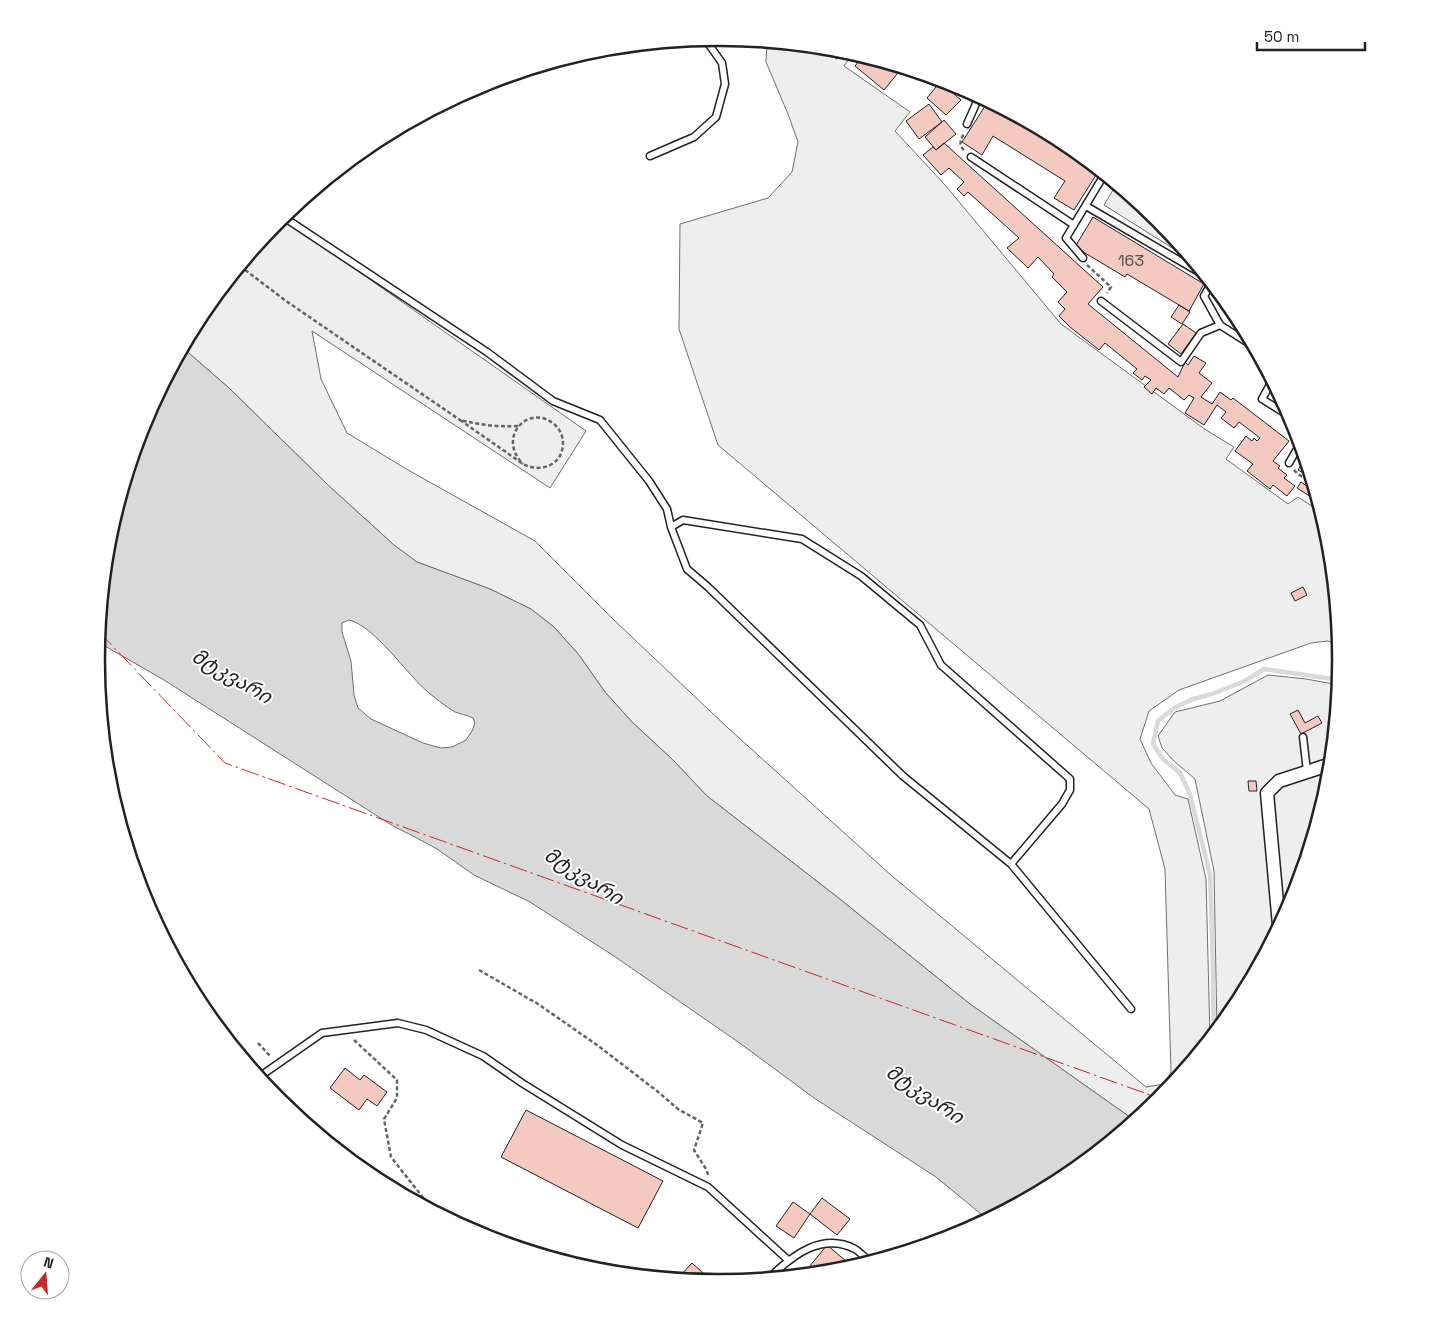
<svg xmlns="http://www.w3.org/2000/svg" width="1437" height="1320" font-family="'Space Grotesk','Noto Sans Georgian',sans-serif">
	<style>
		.green { fill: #eee; stroke: #6f6f6f }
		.water { fill: #d9d9d9; stroke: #6f6f6f; fill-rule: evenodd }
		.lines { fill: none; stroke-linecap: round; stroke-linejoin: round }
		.stream { stroke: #d9d9d9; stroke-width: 4.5 }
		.building { fill: #f3c9c0; stroke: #222 }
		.service-casing { stroke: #222; stroke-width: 9 }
		.minor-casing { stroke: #222; stroke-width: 15 }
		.path { stroke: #646464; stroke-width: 2.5; stroke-dasharray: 4 2.5; stroke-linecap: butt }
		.service { stroke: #fff; stroke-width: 6 }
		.minor { stroke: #fff; stroke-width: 12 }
		.power { stroke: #c62828; stroke-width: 1; stroke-dasharray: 18 4 2.5 4; stroke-linecap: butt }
		.labels { text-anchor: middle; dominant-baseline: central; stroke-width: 4; stroke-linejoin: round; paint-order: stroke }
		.number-label { font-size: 16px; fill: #564c4a }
		.water-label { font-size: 20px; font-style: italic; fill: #222; stroke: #fff }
		.rim { fill: none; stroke: #222; stroke-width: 2.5 }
	</style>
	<rect width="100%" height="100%" fill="#fff"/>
	<path class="green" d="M767,42L840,50L853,53L844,66L910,112L895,131L945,185L1061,324L1206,430L1234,447L1226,459L1288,504L1298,497L1321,512L1329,539L1340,646L1328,641L1311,643L1179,690L1149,711L1140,739L1151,763L1175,795L1188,799L1206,879L1210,1038L1158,1100L1134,1120L970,1004L836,896L707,796L673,760L632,722L605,692L579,655L554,627L531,609L490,589L417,562L394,545L329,486L229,388L183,348L201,314L281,217L586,431L550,488L312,331L321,379L347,433L408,470L535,541L615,621L728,728L892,876L1146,1087L1164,1084L1171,1072L1165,869L1149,809L718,445L679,329L680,224L768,198L792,172L798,142L788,114L766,62Z
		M1116,185L1159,220L1193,261L1104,205Z
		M1268,675L1306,679L1339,685L1329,782L1294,898L1236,1006L1217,1030L1214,871L1195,779L1175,762L1162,748L1158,736L1175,712L1220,701Z"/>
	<path class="water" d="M183,348L229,388L329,486L394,545L417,562L490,589L531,609L554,627L579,655L605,692L632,722L673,760L707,796L836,896L970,1004L1134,1120L1064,1178L987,1219L936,1177L814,1098L741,1044L614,956L530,902L474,875L437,849L413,836L393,826L164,680L98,642L108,538L143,422ZM349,620C375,626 407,675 429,693C437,699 446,707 455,712C460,714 467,715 473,718L475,723L472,731L466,740L452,747L441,748L423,743L371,719L358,708L354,695L351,661L342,632V623Z"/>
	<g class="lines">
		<path class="stream" d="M1214,1033L1212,933L1210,875L1190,794L1180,773L1163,759L1153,744L1158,721L1174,708L1193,699L1212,694L1245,681L1264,669L1339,680"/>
	</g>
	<path class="building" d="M821,48L840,50H843L837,59Z
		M863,56L902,68L884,90L855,66Z
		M940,82L961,100L946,115L927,98Z
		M987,103L1004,113L1005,111L1011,114L1081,158L1080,160L1098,172L1074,210L1054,198L1065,181L993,136L982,155L962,142Z
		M929,104L942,122L919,139L906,121Z
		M944,120L956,134L936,150L925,137Z
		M944,143L1103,287L1088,304L1178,377L1185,362L1188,365L1194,356L1206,363L1199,373L1212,383L1201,397L1212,404L1220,392L1231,400L1233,398L1289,441L1273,461L1280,466L1278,468L1287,475L1284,478L1295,486L1287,496L1273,485L1270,489L1247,471L1253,464L1235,451L1246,436L1252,441L1254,438L1257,441L1260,438L1239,422L1234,428L1221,418L1226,412L1217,405L1204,425L1185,413L1194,398L1189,395L1184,400L1169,388L1164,394L1156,388L1152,394L1144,387L1151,380L1145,376L1142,380L1133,373L1137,369L1105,343L1099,350L1070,327L1059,316L1065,309L1058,302L1067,292L1052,277L1054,274L1038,257L1028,268L1007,248L1019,238L968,192L964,196L957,189L964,182L949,168L941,175L923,155L933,147L936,150Z
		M1093,217L1204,284L1189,311L1127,274L1125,277L1075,247Z
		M1179,305L1190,312L1182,324L1171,317Z
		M1183,324L1196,333L1181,354L1168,344Z
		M1305,458L1311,478L1298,470Z
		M1301,482L1315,492L1311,497L1297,488Z
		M1328,535L1329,539L1331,561L1323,556L1330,546L1324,542Z
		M1303,587L1307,595L1295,601L1291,593Z
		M1298,710L1305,723L1318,716L1322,723L1301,734L1290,714Z
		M1248,781H1256L1257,791H1249Z
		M345,1068L360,1080L364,1075L387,1092L377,1106L367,1099L359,1110L330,1088Z
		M526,1110L663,1181L638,1228L501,1157Z
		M822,1198L850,1219L837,1235L810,1214Z
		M793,1202L810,1214L794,1238L776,1226Z
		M827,1245L853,1267L840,1271L807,1274L805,1272Z
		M692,1263L713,1282L678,1278Z"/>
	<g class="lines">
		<g class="service-casing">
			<path id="service" d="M960,86L977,101
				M967,124L979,97
				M650,156L694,137L716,117L725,84L722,63L705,39
				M971,157L1074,225
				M1086,206L1204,275
				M282,216L487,352L553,401L600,420L649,481L667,509L671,527L687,569L708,587L903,776L1011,864L1131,1009
				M1083,258L1066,238L1104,175
				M1211,284L1204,296L1220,325L1253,346
				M1101,301L1181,362L1201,333L1220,325
				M1272,381L1262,399L1291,417
				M1289,463L1300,444
				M671,527L683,520L802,539L861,576L920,625L941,665L1070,779V790L1062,804L1011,864
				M1303,737L1307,771
				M259,1077L322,1033L398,1023L426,1030L483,1056L522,1083L622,1145L708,1187L788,1260
				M770,1277C793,1255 822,1232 855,1249C860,1252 865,1258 870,1261"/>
		</g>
		<g class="minor-casing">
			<path id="minor" d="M1279,925L1267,793L1279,781L1331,764"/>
		</g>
		<path class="path" d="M964,150C958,145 961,139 964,133
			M1087,265L1111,287L1107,293
			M240,266L286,301L460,420
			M518,426C497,427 481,425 460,420L523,464C540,473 562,466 563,444C563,436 560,429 554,424C529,403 496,437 523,464
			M1294,470L1298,474L1312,483
			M479,970L538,1004L597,1045L657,1091L678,1109L703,1123L694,1150L706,1169L709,1177
			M354,1040L397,1080V1098L384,1119L391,1157L432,1209
			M258,1043L271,1057"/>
		<use href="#service" class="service"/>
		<use href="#minor" class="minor"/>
		<path class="power" d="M99,632L225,763L1153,1096L1155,1103"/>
	</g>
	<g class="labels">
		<g class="number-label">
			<text x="1131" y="260">163</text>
		</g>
		<g class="water-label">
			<text transform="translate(232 676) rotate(30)">მტკვარი</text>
			<text transform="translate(584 876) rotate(32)">მტკვარი</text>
			<text transform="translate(925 1094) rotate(34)">მტკვარი</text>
		</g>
	</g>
	<path d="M0 0H1437V1320H0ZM718 46H719A613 613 0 0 1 1332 659V661A613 613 0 0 1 719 1274H718A613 613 0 0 1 105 661V659A613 613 0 0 1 718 46Z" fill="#fff" fill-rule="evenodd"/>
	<path class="rim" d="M718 46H719A613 613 0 0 1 1332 659V661A613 613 0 0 1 719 1274H718A613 613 0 0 1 105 661V659A613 613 0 0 1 718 46Z"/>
	<g transform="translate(45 1275) rotate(17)"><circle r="24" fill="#ffffff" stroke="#a7a7a7"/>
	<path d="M0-4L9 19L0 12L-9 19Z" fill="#c62828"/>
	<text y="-8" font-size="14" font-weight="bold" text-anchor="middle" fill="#222222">N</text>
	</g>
	<path d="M1257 42v8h108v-8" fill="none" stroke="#222222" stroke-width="2.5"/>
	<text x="1264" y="42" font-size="15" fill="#222222" stroke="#ffffff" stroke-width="4" paint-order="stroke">50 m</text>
</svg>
